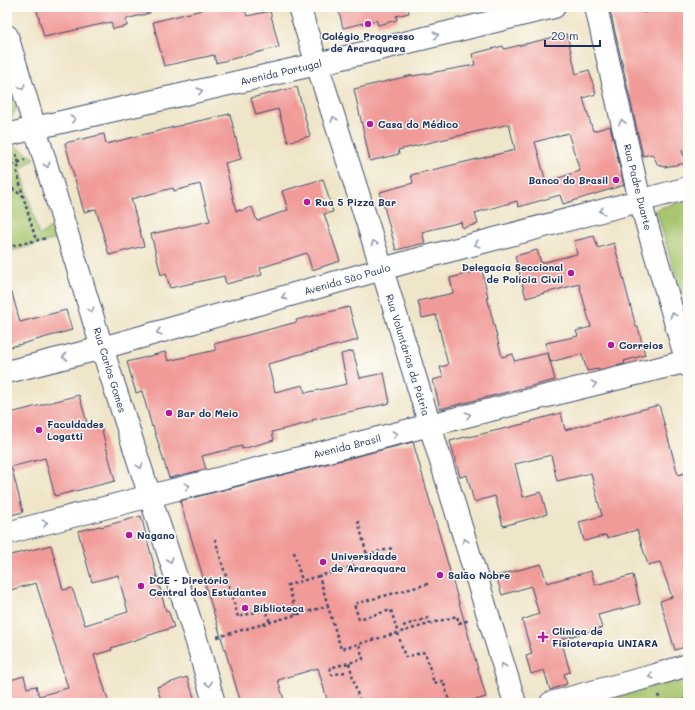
<svg xmlns="http://www.w3.org/2000/svg" width="695" height="710" font-family="Mali,sans-serif">
	<style>
		.green { fill: #a8c66e; stroke: #627a66 }
		.building { fill: #f19b99; fill-rule: evenodd }
		.lines { fill: none; stroke-linecap: round; stroke-linejoin: round }
		.minor-casing { stroke: #3b4a6e; stroke-width: 24 }
		.path { stroke: #3b4a6e; stroke-width: 2.5; stroke-dasharray: 3 3; stroke-linecap: butt }
		.minor { stroke: #fff; stroke-width: 22 }
		.oneway { stroke: #8d97ae }
		.poi-dot { fill: #b5179e; stroke: #fdfcf7; stroke-width: 1.5 }
		.labels { text-anchor: middle; dominant-baseline: central; stroke-width: 3; stroke-linejoin: round; paint-order: stroke }
		.poi-label { font-size: 10px; font-weight: bold; fill: #1b2f5e; stroke: #fdfcf7; text-anchor: start }
		.street-label { font-size: 10px; fill: #1b2f5e; stroke: #fdfcf7 }
	</style>
	<rect width="100%" height="100%" fill="#fdfcf7"/>
	<filter id="ink" filterUnits="userSpaceOnUse"><feTurbulence type="fractalNoise" baseFrequency=".025" numOctaves="2"/><feDisplacementMap in="SourceGraphic" scale="8" xChannelSelector="R" yChannelSelector="G"/><feConvolveMatrix kernelMatrix="1 2 1 2 8 2 1 2 1" color-interpolation-filters="sRGB"/></filter>
	<filter id="wash" filterUnits="userSpaceOnUse"><feTurbulence type="fractalNoise" baseFrequency=".012" numOctaves="4" result="noise"/><feDisplacementMap in="SourceGraphic" scale="16" xChannelSelector="R" yChannelSelector="G"/><feGaussianBlur stdDeviation="0.9" result="paint"/><feColorMatrix in="noise" values="0 0 0 0 0 0 0 0 0 0 0 0 0 0 0 0 0 1.4 0 .05"/><feComposite in="paint" operator="in"/></filter>
	<g filter="url(#wash)">
		<rect width="100%" height="100%" fill="#efe5c8"/>
		<path class="green" d="M7,77L16,110L11,118L7,119Z
			M15,146L35,158L21,169L39,236L53,225L57,239L7,252V164L11,163L7,160V147Z
			M688,200V319L656,209Z
			M688,676V703H597Z"/>
		<g id="blocks">
			<path class="building" d="M36,7H149L150,13L126,19L127,26L113,29L111,22L44,37Z
				M201,7H244L247,16L270,11L279,47L216,63L214,55L164,66L153,22L202,10Z
				M338,7H408L409,13L396,16L397,20L378,25L376,20L343,28Z
				M622,7H641L643,13L665,7H688V150L682,151L687,163L664,167L658,165L652,154L643,156L610,10Z
				M567,34L576,74L589,70L596,94L583,98L593,131L610,126L624,185L563,204L560,195L518,207L517,201L475,213L478,224L462,228L461,222L422,232L425,243L396,250L380,192L413,183L411,175L515,150L509,124L398,150L399,154L370,161L354,89L413,75V76L475,65L472,54L503,46L504,49ZM568,133L580,171L546,182L535,142Z
				M297,87L310,136L288,142L278,109L256,115L251,98Z
				M230,114L241,159L225,163L236,211L240,210V211L252,207L257,221L288,210L282,191L323,179L333,212L324,214L340,261L312,270L307,253L260,268L262,275L226,284L224,276L170,288L166,273L161,275L151,234L210,221L200,184L174,191L173,188L131,199L144,246L109,255L96,209L84,212L65,143L104,134L106,144L194,122Z
				M594,236L598,248L614,243L636,327H638L645,355L624,361L625,364L598,370V369L587,371L582,354L550,362L546,343L578,336L576,331L591,327L579,284L526,298L515,256L537,250L541,263L577,254L574,241Z
				M482,270L488,297H487L502,357L513,354L514,361L548,353L555,380L440,409L433,380L443,377L440,367L448,365L436,315L422,318L418,301L453,293L450,278Z
				M12,293L20,322L66,310L72,330L7,348V294Z
				M349,307L358,340L289,357L290,358L268,364L275,392L303,385L305,393L347,384L341,354L353,351L360,378L384,373L390,403L312,420V422L272,432L274,440L242,449V446L202,456L206,469L169,478L153,426L152,427L142,391L136,393L127,362L165,352L168,361L216,350L214,344L297,322L296,320Z
				M79,395L88,426L100,423L115,481L55,496L45,458L7,468V414Z
				M659,405L678,475L688,472V646L675,650L660,601L672,597L660,562L648,565L637,530L607,538L606,535L584,541L579,522L602,516L591,473L557,481L551,455L515,464L523,497L541,492L547,514L503,526L495,496L474,502L467,475L460,477L450,441L469,436V437L532,422L531,421L561,413L565,430Z
				M413,442L486,697L465,703H328L318,668L278,680L285,703H241L180,501Z
				M12,469L23,512L7,516V470Z
				M141,516L166,611L168,610L174,627L111,648L112,650L94,655L109,703H7V681L24,676L27,688L36,686L39,696L68,688L36,583L7,591V556L51,545L63,590L72,588L85,625L128,612L118,575L92,582L78,531L100,526L101,527Z
				M541,564L547,583L591,571L595,585L633,575L640,604L598,615L602,628L561,639L570,672L564,674L567,684L550,690L544,670L531,674L526,656L532,654L522,620L539,614L531,586L502,595L496,576Z
				M187,677L195,700L186,703H162L157,687Z"/>
		</g>
	</g>
	<g filter="url(#ink)">
		<use href="#blocks" fill-opacity="0" stroke="#3b4a6e" stroke-width="1"/>
		<g class="lines">
			<g class="minor-casing">
				<path id="minor" d="M299,7L382,269L515,703
					M596,7L640,201L688,366
					M7,36L102,348L197,642L214,703
					M7,135L35,128L317,64L554,7
					M7,372L102,348L411,261L688,188
					M7,533L150,496L430,425L688,361
					M551,703L652,676L688,665"/>
			</g>
			<path class="path" d="M16,154L19,163L17,172L23,196
				M7,167L25,160
				M7,185L23,196L36,240
				M7,247L47,238
				M358,521L367,555
				M215,539L238,617L266,609L270,623
				M294,552L302,581
				M428,584L354,604L359,619L391,610L405,657L425,652L434,683L443,681L449,700V703
				M328,606L319,576L354,566L352,558L393,548
				M297,615L288,585L319,576
				M403,626L428,618L430,624
				M217,637L328,606L341,649L457,616L459,623L470,620
				M349,663L360,703
				M345,672L332,675L330,668L363,659L359,644
				M658,695L661,703
				M672,703L688,698"/>
			<use href="#minor" class="minor"/>
		</g>
		<defs><path id="oneway-chevron" d="M-2-3.5L2.5 0L-2 3.5" fill="none" stroke-width="1.6" stroke-linecap="round" stroke-linejoin="round"/></defs>
		<g class="oneway">
			<use href="#oneway-chevron" transform="translate(436 35) rotate(-14)"/>
			<use href="#oneway-chevron" transform="translate(22 87) rotate(73)"/>
			<use href="#oneway-chevron" transform="translate(200 91) rotate(-13)"/>
			<use href="#oneway-chevron" transform="translate(73 119) rotate(-13)"/>
			<use href="#oneway-chevron" transform="translate(334 119) rotate(-108)"/>
			<use href="#oneway-chevron" transform="translate(622 122) rotate(-103)"/>
			<use href="#oneway-chevron" transform="translate(47 165) rotate(73)"/>
			<use href="#oneway-chevron" transform="translate(602 211) rotate(165)"/>
			<use href="#oneway-chevron" transform="translate(374 243) rotate(-108)"/>
			<use href="#oneway-chevron" transform="translate(477 244) rotate(165)"/>
			<use href="#oneway-chevron" transform="translate(284 297) rotate(164)"/>
			<use href="#oneway-chevron" transform="translate(91 310) rotate(73)"/>
			<use href="#oneway-chevron" transform="translate(673 315) rotate(-106)"/>
			<use href="#oneway-chevron" transform="translate(159 332) rotate(164)"/>
			<use href="#oneway-chevron" transform="translate(65 357) rotate(166)"/>
			<use href="#oneway-chevron" transform="translate(594 384) rotate(-14)"/>
			<use href="#oneway-chevron" transform="translate(468 415) rotate(-14)"/>
			<use href="#oneway-chevron" transform="translate(395 434) rotate(-14)"/>
			<use href="#oneway-chevron" transform="translate(140 466) rotate(72)"/>
			<use href="#oneway-chevron" transform="translate(187 486) rotate(-14)"/>
			<use href="#oneway-chevron" transform="translate(45 523) rotate(-15)"/>
			<use href="#oneway-chevron" transform="translate(465 541) rotate(-107)"/>
			<use href="#oneway-chevron" transform="translate(170 560) rotate(72)"/>
			<use href="#oneway-chevron" transform="translate(503 666) rotate(-107)"/>
			<use href="#oneway-chevron" transform="translate(651 676) rotate(164)"/>
			<use href="#oneway-chevron" transform="translate(209 684) rotate(74)"/>
		</g>
	</g>
	<g class="poi-dot">
		<circle cx="368" cy="24" r="4"/>
		<circle cx="370" cy="124" r="4"/>
		<circle cx="616" cy="180" r="4"/>
		<circle cx="307" cy="202" r="4"/>
		<circle cx="571" cy="273" r="4"/>
		<circle cx="611" cy="345" r="4"/>
		<circle cx="169" cy="413" r="4"/>
		<circle cx="39" cy="430" r="4"/>
		<circle cx="129" cy="535" r="4"/>
		<circle cx="323" cy="562" r="4"/>
		<circle cx="440" cy="575" r="4"/>
		<circle cx="141" cy="586" r="4"/>
		<circle cx="245" cy="608" r="4"/>
		<path d="M541 631h4v4h4v4h-4v4h-4v-4h-4v-4h4z"/>
	</g>
	<g class="labels">
		<g class="poi-label">
			<text x="368" y="36" text-anchor="middle">Colégio Progresso<tspan x="368" dy="12">de Araraquara</tspan></text>
			<text x="378" y="124">Casa do Médico</text>
			<text x="608" y="180" text-anchor="end">Banco do Brasil</text>
			<text x="315" y="202">Rua 5 Pizza Bar</text>
			<text x="563" y="267" text-anchor="end">Delegacia Seccional<tspan x="563" dy="12">de Polícia Civil</tspan></text>
			<text x="619" y="345">Correios</text>
			<text x="177" y="413">Bar do Meio</text>
			<text x="47" y="424">Faculdades<tspan x="47" dy="12">Logatti</tspan></text>
			<text x="137" y="535">Nagano</text>
			<text x="331" y="556">Universidade<tspan x="331" dy="12">de Araraquara</tspan></text>
			<text x="448" y="575">Salão Nobre</text>
			<text x="149" y="580">DCE - Diretório<tspan x="149" dy="12">Central dos Estudantes</tspan></text>
			<text x="253" y="608">Biblioteca</text>
			<text x="552" y="631">Clínica de<tspan x="552" dy="12">Fisioterapia UNIARA</tspan></text>
		</g>
		<g class="street-label">
			<text transform="translate(281 72) rotate(-13)">Avenida Portugal</text>
			<text transform="translate(638 187) rotate(76)">Rua Padre Duarte</text>
			<text transform="translate(347 279) rotate(-16)">Avenida São Paulo</text>
			<text transform="translate(408 355) rotate(73)">Rua Voluntários da Pátria</text>
			<text transform="translate(110 370) rotate(73)">Rua Carlos Gomes</text>
			<text transform="translate(347 446) rotate(-14)">Avenida Brasil</text>
		</g>
	</g>
	<rect width="695" height="710" fill="none" stroke="#fdfcf7" stroke-width="24"/>
	<path d="M545 40v6h55v-6" fill="none" stroke="#1b2f5e" stroke-width="2"/>
	<text x="551" y="40" font-size="12" fill="#1b2f5e" stroke="#fdfcf7" stroke-width="3" paint-order="stroke">20 m</text>
</svg>
